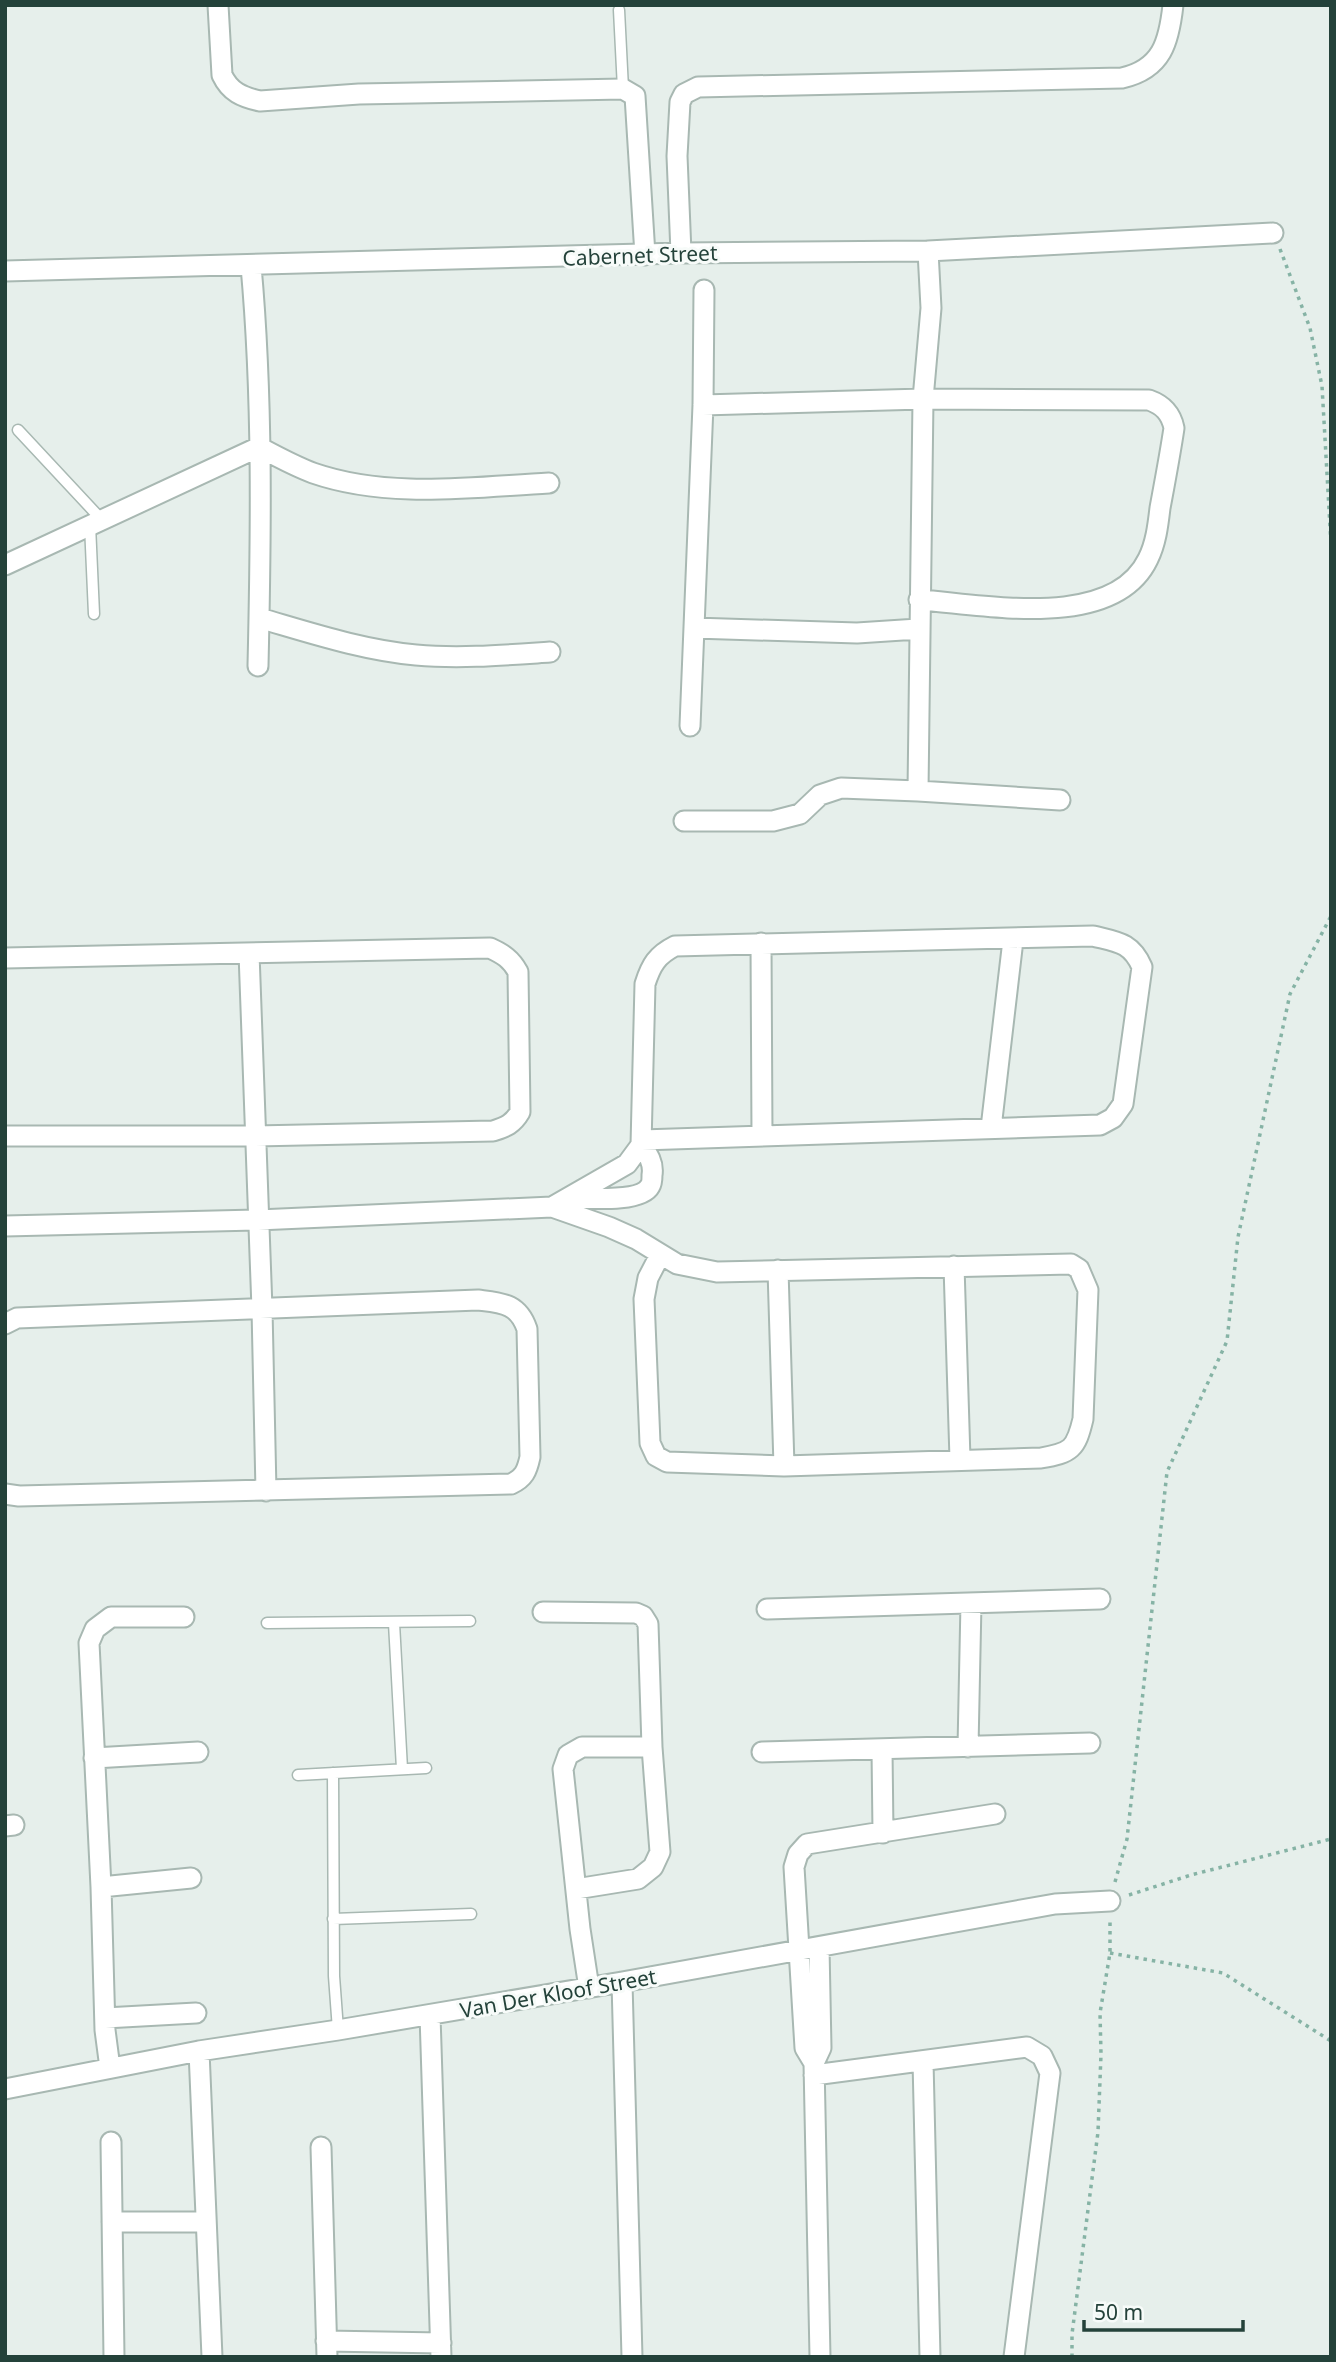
<svg xmlns="http://www.w3.org/2000/svg" width="1336" height="2362" font-family="'Noto Sans',sans-serif">
	<style>
		.lines { fill: none; stroke-linecap: round; stroke-linejoin: round }
		.lane-casing { stroke: #a8b8b2; stroke-width: 13 }
		.street-casing { stroke: #a8b8b2; stroke-width: 23 }
		.path { stroke: #86b3a5; stroke-width: 3.5; stroke-dasharray: 3.5 5; stroke-linecap: butt }
		.lane { stroke: #fff; stroke-width: 10 }
		.street { stroke: #fff; stroke-width: 19 }
		.labels { text-anchor: middle; dominant-baseline: central; stroke-width: 6; stroke-linejoin: round; paint-order: stroke }
		.street-label { font-size: 21px; fill: #24423a; stroke: #f7fbf9 }
	</style>
	<rect width="100%" height="100%" fill="#e6efeb"/>
	<g class="lines">
		<g class="lane-casing">
			<path id="lane" d="M619,10L623,89
				M18,430L101,519
				M90,525L94,614
				M267,1623L470,1621
				M394,1623L402,1769
				M333,1773L334,1976L338,2030
				M298,1775L426,1768
				M333,1919L471,1914"/>
		</g>
		<g class="street-casing">
			<path id="street" d="M218,5L222,75C230,92 242,97 260,101L359,94L623,89L635,96L645,255
				M928,251L931,308L923,399L918,791L1060,800
				M681,253L677,156L680,102L684,94L698,87L1122,78C1162,69 1169,42 1173,5
				M251,266C263,398 261,533 258,666
				M5,271L681,253L928,251L1273,233
				M703,405L923,399L1149,400C1163,405 1171,413 1174,428C1170,455 1165,481 1160,508C1158,525 1156,543 1148,559C1113,632 982,604 919,600
				M5,565L259,447C276,456 294,466 313,473C388,499 472,487 549,483
				M259,618C311,633 362,650 416,655C460,659 506,655 550,652
				M694,628L857,633L918,629
				M690,726L703,405L704,290
				M684,821H773L800,814L820,795L841,788L918,791
				M761,943L762,1135
				M249,953L262,1309L266,1491
				M5,958L490,948C503,954 511,959 518,972L520,1112C513,1124 506,1127 493,1131L255,1136H5
				M991,1128L1013,940
				M569,1198C587,1198 641,1203 650,1186C652,1183 652,1179 652,1175C654,1163 648,1154 641,1145
				M552,1207L627,1164L641,1145L645,984C651,965 657,955 675,946L1093,936C1117,942 1131,942 1142,967L1123,1104L1113,1118L1100,1125L642,1140
				M5,1226L258,1220L552,1207L609,1227L636,1239L677,1264L717,1272L1071,1264L1079,1269L1088,1290L1083,1419C1076,1449 1071,1453 1041,1458L784,1466L667,1462L656,1456L650,1443L644,1299L648,1278L660,1255
				M954,1266L960,1459
				M778,1270L784,1466
				M5,1324L17,1318L478,1300C502,1303 518,1303 527,1329L530,1457C527,1471 524,1478 511,1484L19,1496L5,1494
				M767,1609L1100,1599
				M543,1612L636,1613L643,1616L648,1624L652,1747L660,1852L653,1867L638,1879L576,1889
				M968,1747L971,1603
				M882,1749L883,1833
				M762,1752L1090,1743
				M94,1758L198,1752
				M5,1826L14,1825
				M101,1887L191,1878
				M622,1982L632,2357
				M589,1988L580,1929L563,1769L568,1755L582,1747H652
				M430,2015L441,2357
				M105,2018L196,2013
				M199,2051L212,2357
				M923,2061L930,2357
				M814,2063L821,2048L819,1947
				M110,2068L105,2030L101,1887L89,1643L95,1629L111,1617H184
				M814,2075L1027,2047L1042,2056L1050,2073L1014,2357
				M5,2089L199,2051L338,2030L622,1982L1055,1904L1110,1901
				M111,2142L114,2357
				M321,2147L327,2357
				M112,2222H205
				M326,2341L441,2343
				M820,2357L814,2063L805,2048L794,1867L798,1854L807,1844L995,1814"/>
		</g>
		<path class="path" d="M1280,249L1310,328L1322,386L1331,544
			M1115,1882L1127,1839L1167,1472L1227,1341L1238,1237L1290,994L1331,916
			M1129,1895L1191,1875L1331,1839
			M1110,1953L1223,1973L1331,2041
			M1072,2357V2334L1098,2132L1101,2054L1100,2013L1110,1953V1921"/>
		<use href="#lane" class="lane"/>
		<use href="#street" class="street"/>
	</g>
	<g class="labels">
		<g class="street-label">
			<text transform="translate(640 255) rotate(-2)">Cabernet Street</text>
			<text transform="translate(558 1993) rotate(-10)">Van Der Kloof Street</text>
		</g>
	</g>
	<rect width="1336" height="2362" fill="none" stroke="#24423a" stroke-width="14"/>
	<path d="M1084 2320v10h159v-10" fill="none" stroke="#24423a" stroke-width="3.5"/>
	<text x="1094" y="2320" font-size="21" fill="#24423a" stroke="#f7fbf9" stroke-width="5" paint-order="stroke">50 m</text>
</svg>
